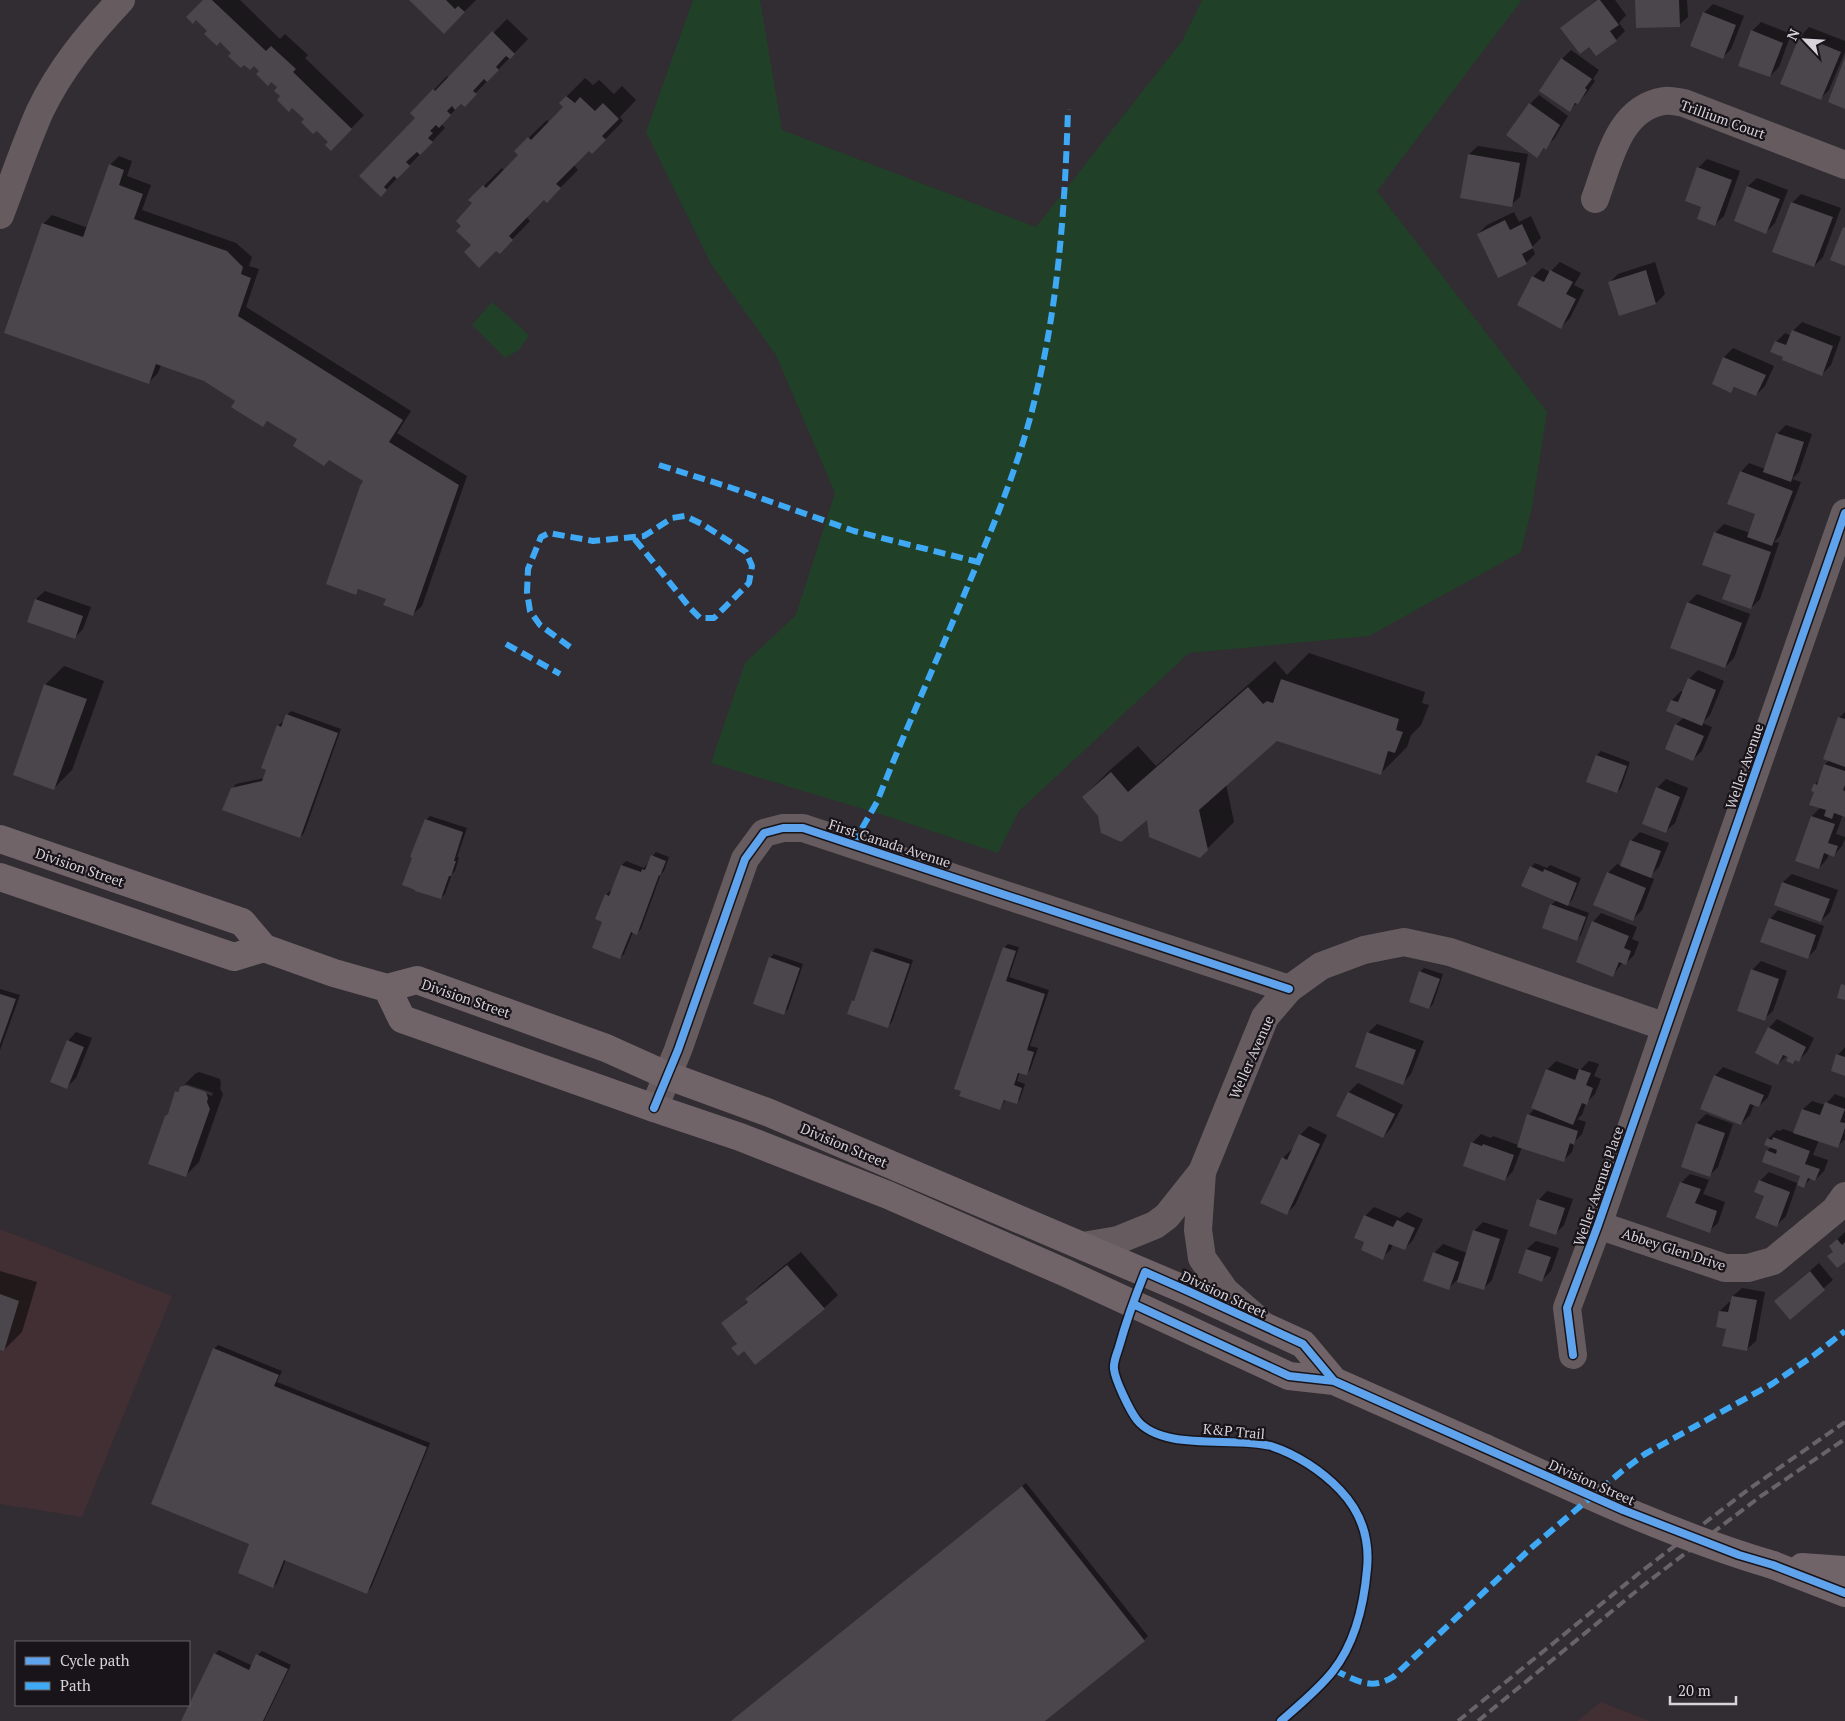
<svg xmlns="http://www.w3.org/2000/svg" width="1845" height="1721" font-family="'PT Serif',serif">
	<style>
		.industrial { fill: #412f34 }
		.green { fill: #214028 }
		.shadow { fill: #0007; fill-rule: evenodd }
		.building { fill: #4a464b }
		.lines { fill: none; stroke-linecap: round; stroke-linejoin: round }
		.minor { stroke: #665c5f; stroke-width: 28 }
		.tertiary { stroke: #665c5f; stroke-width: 28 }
		.primary { stroke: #716468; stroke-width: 28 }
		.rail { stroke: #686366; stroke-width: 4; stroke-dasharray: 10 5; stroke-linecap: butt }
		.primary-bridge { stroke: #716468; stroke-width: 28 }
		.quiet { stroke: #3fa9f5; stroke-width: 6; stroke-dasharray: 12 6; stroke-linecap: butt }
		.cycleway-casing { stroke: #181419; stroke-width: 11 }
		.cycleway { stroke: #60a3ed; stroke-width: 8 }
		.labels { text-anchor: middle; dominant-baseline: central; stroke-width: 4.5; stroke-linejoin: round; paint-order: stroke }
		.street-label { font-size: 14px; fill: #d8d2da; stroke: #181419 }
	</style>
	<rect width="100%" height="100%" fill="#312d32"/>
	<path class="industrial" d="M0,1229L172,1296L82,1517L0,1504Z
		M1601,1702L1650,1721H1577Z"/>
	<path class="green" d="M693,0H760L782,130L1036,227L1182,41L1202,0H1522L1377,191L1547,412L1532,507L1521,552L1369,636L1189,653L1019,811L998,853L883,815L711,763L745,663L796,615L835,493L776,355L711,264L646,132Z
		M492,302L529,335L519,350L505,358L472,325Z"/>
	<path class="shadow" d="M205,0H240L280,39L285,34L308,55L305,58L364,115L344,136L330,142L306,119L279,87L254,64L233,53L208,31Z
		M411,0H476L444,32Z
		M1596,0H1615L1626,15L1619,23L1625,31L1616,40L1589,46L1562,28Z
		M1636,0H1687L1688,17L1679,25Z
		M1713,4L1744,16L1731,49L1722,58L1704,13Z
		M507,19L528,39L464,105L462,103L441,124L445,128L381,195L361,176L417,117L412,113L447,76L449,78Z
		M1761,22L1791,34L1779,67L1770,76L1752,31Z
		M1809,27L1845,41V52L1829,90L1820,99L1801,36Z
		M1571,50L1599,70L1593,79L1595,81L1586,94L1570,110L1562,59Z
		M585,78L593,85L599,80L614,94L622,86L636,100L620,117L623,121L592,153L589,150L574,165L578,170L547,201L544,198L526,217L530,221L500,252L496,249L472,245L474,203L470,200L502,168L505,171L520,155L515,151L547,120L549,122L564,107L560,103Z
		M1539,95L1568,116L1554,139L1537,156L1508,135L1530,104Z
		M1478,146L1528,154L1520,197L1511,205L1469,154Z
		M119,156L132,161L127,176L151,185L142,210L236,243L252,257L249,266L259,269L246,307L411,411L397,433L467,476L422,606L413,614L387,598L360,588L355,593L365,481L268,420L263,426L236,400L204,380L161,365L158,373L149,382L43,224L52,215L88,228L110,165Z
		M1707,159L1740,171L1724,216L1715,224L1698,168Z
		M1757,178L1788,190L1775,223L1766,232L1735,220L1748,186Z
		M1801,194L1841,208L1823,257L1814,266L1792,203Z
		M1514,212L1519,222L1531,216L1541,238L1532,247L1535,254L1526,263L1478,234L1487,225Z
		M1560,262L1581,273L1574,285L1584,290L1570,318L1561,327L1519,305L1533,277L1542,268L1550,272Z
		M1655,262L1665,294L1656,303L1620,315L1609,283L1618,274Z
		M1802,322L1841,337L1831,365L1822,374L1785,357L1776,342L1785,333L1792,336L1793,331Z
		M1733,348L1774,366L1765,386L1756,395L1736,386L1731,391L1713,384L1724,357Z
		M1786,425L1812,434L1799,472L1792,479L1801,482L1780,536L1774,542L1779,543L1760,599L1751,608L1732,574L1715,533L1724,524L1750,533L1757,514L1741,472L1749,463L1765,469L1777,434Z
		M45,591L91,607L83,629L74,638L36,599Z
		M1697,594L1750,614L1734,658L1725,667L1688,603Z
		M1309,653L1425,692L1422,703L1429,705L1421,725L1411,735L1407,747L1380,774L1277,739L1226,784L1234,822L1207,849L1148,817L1099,816L1083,797L1110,770L1138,746L1156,766L1275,661L1287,675Z
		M64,666L104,681L72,770L54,788L45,685Z
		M1698,670L1724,681L1710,715L1702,723L1712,727L1702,751L1693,759L1676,725L1684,717L1668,711L1672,700L1681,691L1683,692L1689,679Z
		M291,711L341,729L304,833L300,837L232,789L236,784L265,778L278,726L282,722L284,723L287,715Z
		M1845,712V815L1843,814L1836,834L1845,837V839L1842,846L1834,855L1829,854L1827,859L1819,868L1812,816L1821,807L1815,791V784L1820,779L1825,764L1830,760L1839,718Z
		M1601,751L1630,762L1621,788L1617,792L1597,755Z
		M1666,779L1688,788L1675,823L1666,831L1657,788Z
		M430,816L467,828L457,857H459L455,871L452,874L445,894L441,898L413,857L426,820Z
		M1640,832L1669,843L1659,867L1649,877L1654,879L1642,910L1633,919L1608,873L1617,864L1622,866L1632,840Z
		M656,852L669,857L664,871L661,874L641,929L637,933L633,932L624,954L620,958L604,921L606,895L610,891L612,892L622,865L626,861L644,868Z
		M1535,863L1547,868L1550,865L1581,878L1572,900L1567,905L1589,913L1581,935L1577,939L1551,905L1557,900L1531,867Z
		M1792,874L1838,890L1830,912L1821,921L1776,904L1783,882Z
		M1778,910L1824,926L1816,949L1807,958L1770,919Z
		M1601,913L1637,927L1632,939L1639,942L1634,955L1626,963L1623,962L1613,975L1593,922Z
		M1008,944L1019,947L1009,977L1049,990L1030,1046L1038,1048L1030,1070L1026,1074L1020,1072L1017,1081L1025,1084L1020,1099L1016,1103L1006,1099L1000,1109L1004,948Z
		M876,948L913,960L892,1022L888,1026L853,1001L857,996L872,952Z
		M774,954L803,964L788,1009L784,1013L770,958Z
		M1761,961L1787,971L1773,1011L1764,1019L1752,970Z
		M1424,968L1443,974L1433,1004L1429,1008L1420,972Z
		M0,989L20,995L0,1050Z
		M1777,1019L1814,1038L1807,1052L1798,1061L1796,1059L1792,1063L1790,1056L1787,1055L1778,1064L1769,1028Z
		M1377,1024L1424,1041L1411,1074L1403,1083L1368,1033Z
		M76,1032L92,1038L76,1078L67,1087L68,1041Z
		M1845,1047V1074L1838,1055Z
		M1556,1061L1580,1070L1589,1061L1599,1064L1594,1076L1601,1079L1595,1094L1586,1103L1582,1115L1577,1119L1586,1122L1582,1134L1575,1141L1572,1152L1563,1161L1522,1147L1513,1171L1505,1180L1472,1143L1481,1134L1491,1138L1493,1136L1518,1145L1529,1115L1535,1108L1547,1070Z
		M1723,1067L1772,1086L1768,1097L1759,1106L1754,1104L1750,1115L1741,1124L1715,1076Z
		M199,1072L220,1079L221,1084L220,1088L223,1094L199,1162L186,1175L170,1112L177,1092L195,1074ZM186,1084L213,1093L212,1096L186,1086Z
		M1358,1083L1403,1105L1391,1128L1383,1137L1337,1116L1349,1092Z
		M1835,1094L1845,1098V1139L1837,1147L1819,1140L1813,1155L1828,1160L1824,1171L1815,1180L1811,1178L1804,1186L1797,1184L1786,1216L1777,1225L1760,1181L1769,1172L1799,1184L1802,1176L1767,1151L1772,1146L1768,1139L1777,1130L1780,1131L1783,1129L1795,1133L1803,1109L1812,1101L1825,1105Z
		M1706,1114L1733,1124L1718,1167L1710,1175L1682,1166L1697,1123Z
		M1309,1126L1327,1135L1295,1205L1286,1214L1283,1158L1292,1149L1293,1150L1300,1135Z
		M1690,1174L1709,1180L1703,1194L1725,1202L1718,1223L1709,1231L1681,1183Z
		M1547,1191L1573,1199L1564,1225L1555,1234L1539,1200Z
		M1374,1207L1400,1218L1407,1212L1423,1219L1413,1240L1404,1249L1393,1244L1391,1249L1382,1258L1366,1242L1365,1216Z
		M1483,1222L1508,1230L1492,1280L1483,1289L1457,1280L1448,1289L1434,1253L1443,1244L1467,1253L1474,1231Z
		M1845,1232V1260L1830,1246Z
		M1536,1241L1559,1248L1551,1271L1542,1280L1519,1272L1527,1249Z
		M801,1252L838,1295L824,1308L755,1363L723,1323L748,1301L746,1299L760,1285Z
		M1819,1263L1833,1280L1790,1318L1785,1292Z
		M0,1271L37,1282L22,1332L4,1350L0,1349Z
		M1742,1288L1765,1292L1756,1341L1747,1349L1727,1328L1720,1311L1729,1302L1732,1303L1733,1296Z
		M218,1345L282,1371L277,1382L430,1443L371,1588L367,1592L286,1559L277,1583L273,1587L251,1543L214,1349Z
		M1026,1483L1148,1636L1144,1640L1043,1721H732Z
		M219,1650L253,1666L258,1655L262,1651L291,1665L264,1721H182L215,1654Z"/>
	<path class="building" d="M203,0H212L266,51L271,46L296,69L293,72L352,129L331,151L325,145L328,142L317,131L313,134L301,122L304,119L292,108L289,112L277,100L280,96L274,91L277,87L271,82L268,86L256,74L259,71L254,66L250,70L244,65L241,68L228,56L231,53L220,42L217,46L204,34L207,31L196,20L193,24L186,17Z
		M409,0H446L455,9L458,6L465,12L444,34Z
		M1597,0H1600L1619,25L1610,31L1617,41L1596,56L1589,47L1580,54L1560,28Z
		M1635,0H1679L1680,27L1636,28Z
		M1703,12L1736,25L1723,59L1690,46Z
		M1751,30L1783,43L1770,77L1738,66Z
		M492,31L515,54L510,59L506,56L504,58L496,67L499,70L487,82L484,79L473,91L477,94L465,107L461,104L455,110L452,106L447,111L451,115L439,128L436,125L430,131L433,133L428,138L433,142L420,155L417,152L406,162L410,166L397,179L394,176L384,187L387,190L381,197L359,176L415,118L410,113L433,89L435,91Z
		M1800,35L1841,52L1821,100L1780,84Z
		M1845,57V109L1828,102Z
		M1561,58L1592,79L1585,88L1587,90L1578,104L1575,103L1570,112L1539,91Z
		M566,96L575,103L580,97L595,111L603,103L619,119L602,136L606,140L592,154L589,151L556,184L561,188L547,203L544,200L509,236L513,240L500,254L496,251L479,268L464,252L471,245L456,231L461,226L456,221L472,203L468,200L483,185L486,188L518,155L514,151L528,137L531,140L563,107L559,103Z
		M1529,103L1560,125L1546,150L1544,148L1537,158L1506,135Z
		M1468,154L1520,163L1512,207L1460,198Z
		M109,164L124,170L119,185L143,194L134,219L227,251L243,267L241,274L251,278L238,316L403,420L389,442L459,485L413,616L383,605L386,599L358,589L356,595L326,584L360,486L363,481L329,460L324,466L293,446L297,439L267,421L263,427L231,407L235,401L204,381L156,364L149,384L4,333L42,223L83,237Z
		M1697,167L1732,180L1715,226L1697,219L1701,207L1685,201Z
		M1747,186L1780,199L1766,234L1734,221Z
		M1791,202L1833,217L1814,267L1772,252Z
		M1505,220L1510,230L1522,224L1533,248L1522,254L1527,264L1498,278L1477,234Z
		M1843,227L1845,228V266L1830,260Z
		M1550,270L1573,282L1566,294L1576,299L1561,329L1517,305L1532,276L1544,282Z
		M1646,270L1656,304L1619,316L1608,282Z
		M1792,330L1833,346L1822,376L1782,360L1783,357L1770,352L1775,341L1786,345Z
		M1723,357L1766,375L1756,396L1734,387L1731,393L1712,384Z
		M1776,433L1804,442L1791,482L1763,472Z
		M1740,471L1793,491L1772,546L1747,537L1755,514L1727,504Z
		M1714,532L1771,552L1751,609L1722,599L1731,575L1702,565Z
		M35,599L83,616L75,639L27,622Z
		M1687,602L1742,623L1725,668L1670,648Z
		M1688,678L1716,690L1702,726L1666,711L1671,700L1678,702Z
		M1281,679L1399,719L1396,730L1403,732L1395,753L1388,751L1381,775L1277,741L1199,810L1208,850L1200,858L1149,837L1147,820L1121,842L1101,833L1098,816L1082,797L1111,772L1128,792L1248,687L1263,704L1267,701L1273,703Z
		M44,684L87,699L54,790L13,775Z
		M286,714L338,733L300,838L222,810L231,788L262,781L266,770L261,768L277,725L281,727Z
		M1838,717L1845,719V767L1823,759Z
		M1675,724L1704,736L1693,761L1665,749Z
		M1596,755L1627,766L1617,793L1586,782Z
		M1824,764L1845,771V785L1843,790L1845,791V817L1834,813L1832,819L1824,816L1826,810L1809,805L1814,792L1811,791L1814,783L1817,785Z
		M1656,787L1680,797L1666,833L1642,824Z
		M1811,816L1835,824L1828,843L1838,846L1834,857L1824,853L1819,869L1795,861Z
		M425,819L463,832L454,861H456L451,876H449L441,899L415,891V890L402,885L412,858L410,857L411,854Z
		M1630,840L1661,851L1651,878L1620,866Z
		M651,855L666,861L660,876L659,875L637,935L631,932L620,959L592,948L602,922L595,919L605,894L609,896L621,865L641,872L642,869L645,870Z
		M1530,866L1543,872L1544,869L1577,883L1568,906L1521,886Z
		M1607,872L1646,888L1633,921L1593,905Z
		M1782,882L1830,899L1821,922L1774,905Z
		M1550,904L1586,917L1577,941L1542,928Z
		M1769,918L1816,935L1808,959L1760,942Z
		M1592,921L1629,936L1624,948L1631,951L1626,965L1619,962L1613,977L1576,962Z
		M1003,947L1016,951L1006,981L1045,994L1027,1050L1034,1052L1027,1075L1018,1073L1014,1085L1022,1088L1017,1104L1004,1100L1000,1110L959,1096L961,1091L954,1089Z
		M871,951L910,964L888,1028L847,1014L852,1000L854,1001Z
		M769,957L800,968L784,1015L753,1004Z
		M1751,969L1779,979L1765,1021L1737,1011Z
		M1419,971L1440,979L1429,1009L1409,1002Z
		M1841,984L1845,985V1000L1837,998Z
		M0,994L16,999L0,1044Z
		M1768,1027L1806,1047L1799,1062L1795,1060L1793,1064L1786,1061L1788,1057L1783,1055L1778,1065L1755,1053Z
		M1367,1032L1416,1050L1403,1085L1355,1067Z
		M67,1040L84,1047L67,1089L50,1082Z
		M1836,1054L1845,1057V1076L1831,1071Z
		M1546,1069L1575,1080L1579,1069L1591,1073L1586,1085L1593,1088L1587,1105L1582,1103L1573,1125L1531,1108Z
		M1714,1075L1764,1095L1759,1107L1750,1104L1741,1125L1700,1109Z
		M185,1085L206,1092L208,1098L207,1102L210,1109L186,1177L148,1164L165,1116L168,1114L175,1091L178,1092L180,1087Z
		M1348,1092L1395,1114L1383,1138L1336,1116Z
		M1825,1102L1845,1109L1840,1122L1845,1123V1128L1838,1148L1793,1133L1802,1109L1820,1115Z
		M1527,1114L1578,1131L1574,1145L1570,1143L1564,1162L1517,1147Z
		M1696,1123L1725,1133L1710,1177L1681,1167Z
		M1299,1134L1320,1144L1287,1215L1260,1203L1282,1157L1287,1160Z
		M1773,1137L1810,1151L1805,1164L1820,1169L1815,1181L1808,1178L1804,1188L1797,1185L1800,1176L1762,1162L1766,1150L1776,1154L1777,1150L1764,1145L1767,1138L1772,1140Z
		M1471,1142L1482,1146L1483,1144L1514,1155L1505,1181L1463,1166Z
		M1759,1180L1790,1192L1777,1227L1755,1218L1764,1196L1754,1192Z
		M1680,1182L1701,1189L1695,1203L1717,1211L1710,1233L1666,1217Z
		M1537,1199L1565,1208L1556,1235L1529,1226Z
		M1364,1215L1393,1227L1397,1220L1415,1228L1405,1250L1389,1244L1383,1260L1361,1250L1364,1242L1354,1238Z
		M1473,1230L1500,1239L1484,1290L1457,1282Z
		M1837,1239L1842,1245L1845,1242V1262L1837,1268L1827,1256L1833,1252L1829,1246Z
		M1526,1249L1551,1257L1542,1282L1518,1273Z
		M1433,1252L1459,1262L1449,1290L1423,1281Z
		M787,1265L825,1309L755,1365L744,1351L738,1356L731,1348L737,1344L721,1323L748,1302L745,1299Z
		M1810,1271L1825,1290L1790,1320L1774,1301Z
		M0,1294L19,1301L4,1351L0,1350Z
		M1732,1296L1757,1300L1747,1351L1722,1346L1726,1329L1716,1327L1719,1311L1728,1312Z
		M213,1348L279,1375L274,1386L427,1447L367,1594L284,1560L273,1588L238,1573L249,1544L151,1504Z
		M1022,1486L1145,1641L1045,1721H731Z
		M214,1653L249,1670L256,1654L288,1669L263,1721H181Z"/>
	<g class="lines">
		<path class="minor" d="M1595,199C1609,162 1618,108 1664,101C1670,100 1677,102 1684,103L1845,165
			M1202,1172L1198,1230L1202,1258L1225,1291L1257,1319
			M1598,1225L1725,1268H1748L1773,1261L1835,1210L1845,1196
			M1083,1246L1118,1240L1155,1225L1167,1216L1202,1172L1265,1017L1289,989
			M1573,1355L1567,1308L1598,1225L1666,1027"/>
		<path class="tertiary" d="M0,215C13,181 25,145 40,111C60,69 89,34 121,0
			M654,1108L678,1050L745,859L764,833L783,828H803L1289,989L1321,966L1364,950L1404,942L1450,952L1666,1027L1845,513"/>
		<path class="primary" d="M0,839L242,922L264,948L334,973L387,988L417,980L606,1048L666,1075L767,1112L1188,1291L1303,1344L1334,1381
			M0,877L234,957L264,948
			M387,988L402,1019L654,1108L740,1137L888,1195L1066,1273L1289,1376L1334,1381L1485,1448
			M1773,1565L1845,1593
			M1802,1567L1845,1570"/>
		<path class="rail" d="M1458,1721L1638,1574L1749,1489L1845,1422
			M1478,1721L1645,1584L1761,1496L1845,1439"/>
		<path class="primary-bridge" d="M1485,1448C1579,1491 1674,1536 1773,1565"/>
		<path class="quiet" d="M659,465L729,487L854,531L978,562
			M506,644L560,674
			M570,647L540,625L530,611L527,592L528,569L541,537L549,533L593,541L644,536L672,518L685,516L702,524L746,552L752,566L749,583L714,618H700L691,609L633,537
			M853,844L877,802C906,728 939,656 969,583C996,520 1022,457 1037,390C1059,298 1065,204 1068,109
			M1334,1670C1356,1680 1370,1691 1393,1677L1531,1548L1622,1471L1645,1454L1772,1384L1813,1356L1845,1331"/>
		<g class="cycleway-casing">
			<path id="cycleway" d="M654,1108L678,1050L745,859L764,833L783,828H803L1289,989
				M1133,1304L1289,1376L1334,1381L1623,1510L1739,1555L1773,1565L1845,1593
				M1573,1355L1567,1308L1598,1225L1845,513
				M1281,1721C1299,1705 1318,1690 1333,1671C1355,1643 1364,1604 1367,1569C1370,1539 1361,1512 1340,1490C1322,1471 1296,1454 1271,1446C1233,1436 1163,1452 1137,1420C1130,1411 1115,1380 1114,1369C1113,1362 1117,1354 1119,1347C1126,1322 1135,1297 1145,1272L1188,1291L1303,1344L1334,1381"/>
		</g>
		<use href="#cycleway" class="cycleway"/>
	</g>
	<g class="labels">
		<g class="street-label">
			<text transform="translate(1723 119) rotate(20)">Trillium Court</text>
			<text transform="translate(1744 766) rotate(-71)">Weller Avenue</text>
			<text transform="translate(890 843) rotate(18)">First Canada Avenue</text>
			<text transform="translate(80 867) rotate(19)">Division Street</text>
			<text transform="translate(466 998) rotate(19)">Division Street</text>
			<text transform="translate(1251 1057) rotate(-66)">Weller Avenue</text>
			<text transform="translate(844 1145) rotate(23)">Division Street</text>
			<text transform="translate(1598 1186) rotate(-71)">Weller Avenue Place</text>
			<text transform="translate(1674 1249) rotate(18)">Abbey Glen Drive</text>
			<text transform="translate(1224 1294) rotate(25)">Division Street</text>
			<text transform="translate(1234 1431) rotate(5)">K&amp;P Trail</text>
			<text transform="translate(1592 1482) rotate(24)">Division Street</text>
		</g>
	</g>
	<rect x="15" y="1641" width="175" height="65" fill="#181419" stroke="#656066"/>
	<rect x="25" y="1657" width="25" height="8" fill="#60a3ed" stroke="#656066"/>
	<text x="60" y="1666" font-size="15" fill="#d8d2da">Cycle path</text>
	<rect x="25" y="1682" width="25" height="8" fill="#3fa9f5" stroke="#656066"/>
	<text x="60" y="1691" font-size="15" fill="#d8d2da">Path</text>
	<g transform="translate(1805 40) rotate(295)" stroke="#181419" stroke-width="4" paint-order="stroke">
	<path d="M0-4L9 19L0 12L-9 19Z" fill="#d8d2da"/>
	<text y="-8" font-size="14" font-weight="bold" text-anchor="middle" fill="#d8d2da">N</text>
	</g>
	<path d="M1670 1696v8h66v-8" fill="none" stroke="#d8d2da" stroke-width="2.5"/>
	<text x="1678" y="1696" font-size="15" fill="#d8d2da" stroke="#181419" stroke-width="4" paint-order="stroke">20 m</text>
</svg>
